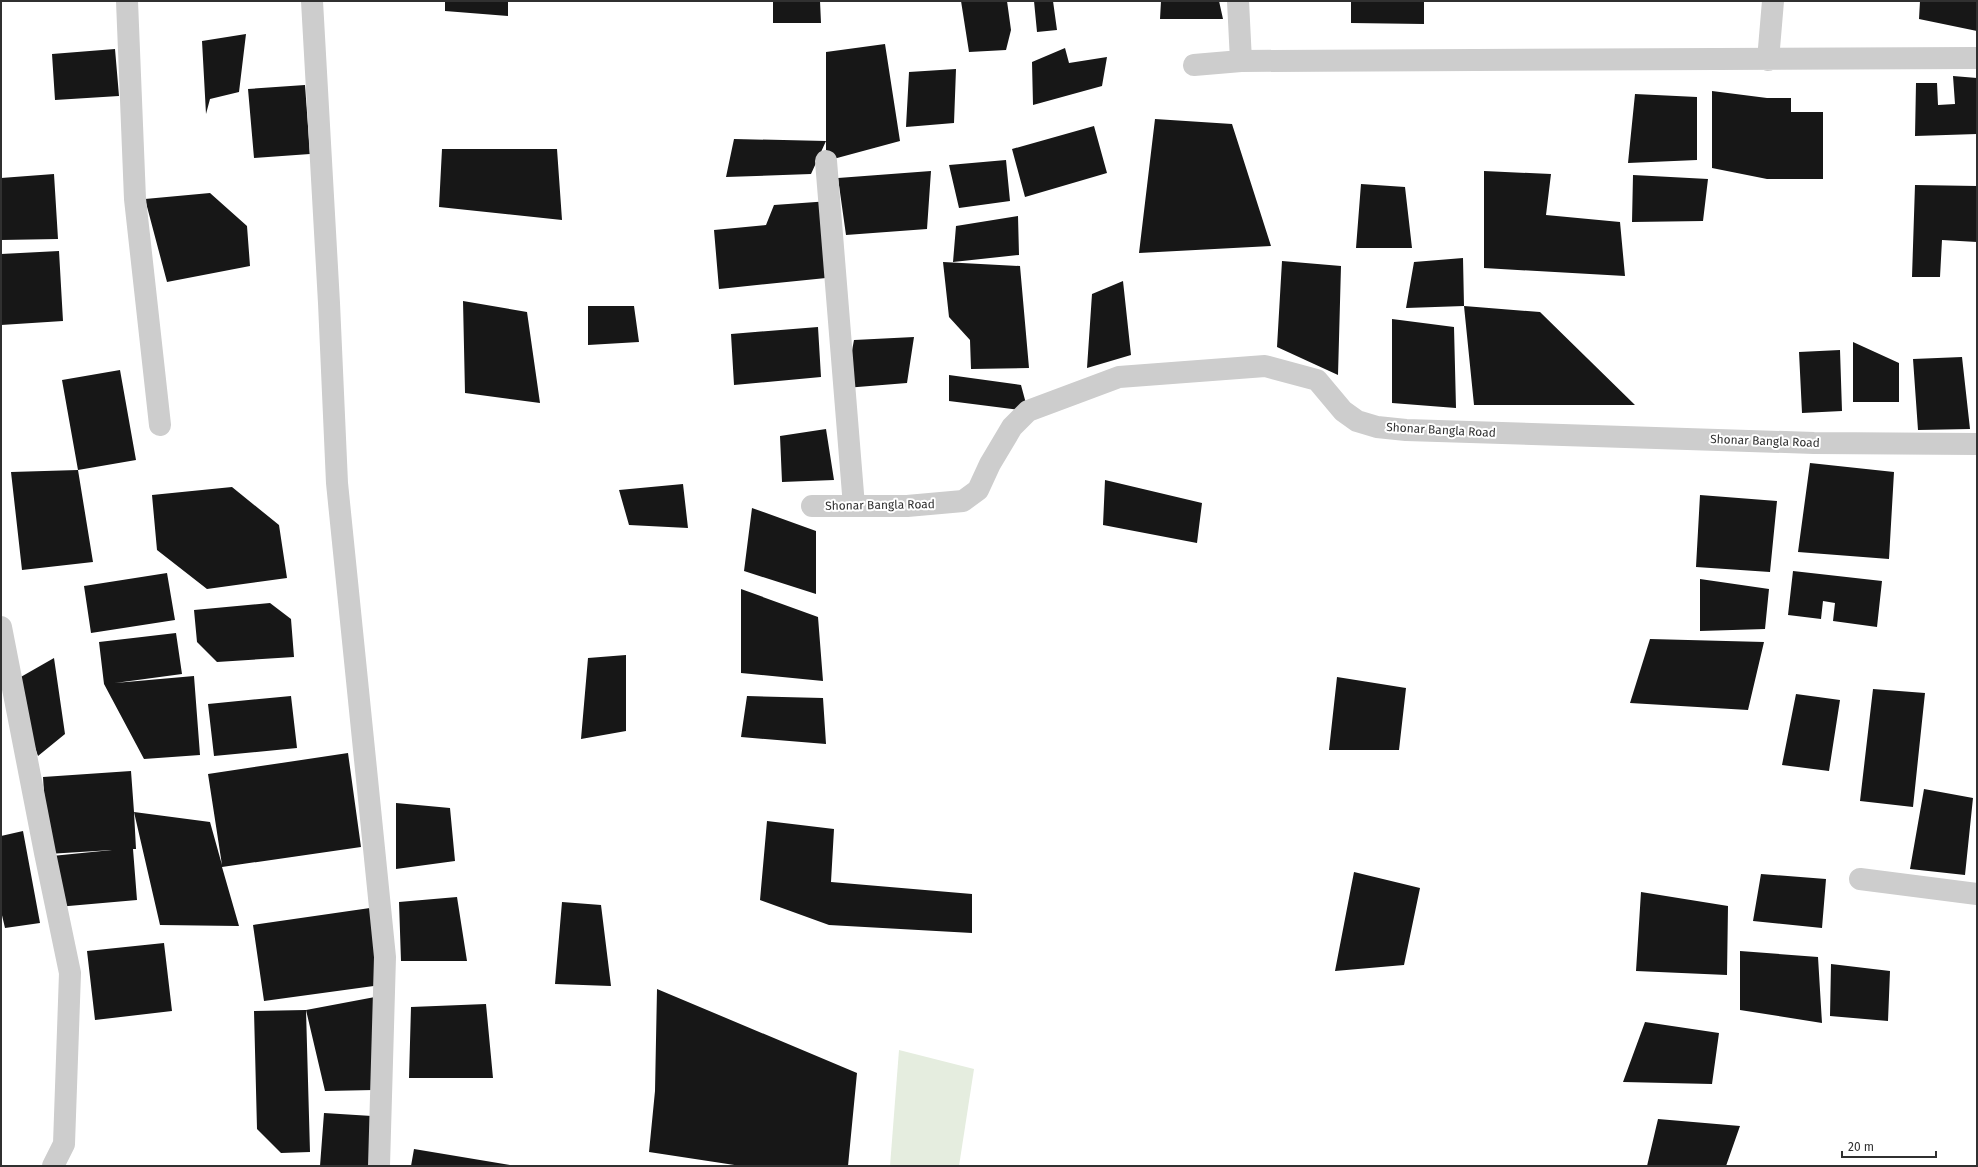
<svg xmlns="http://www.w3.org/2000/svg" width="1978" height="1167" font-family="'Fira Sans',sans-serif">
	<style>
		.green { fill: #e5eddf }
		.building { fill: #171717 }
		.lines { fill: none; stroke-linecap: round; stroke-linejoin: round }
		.minor { stroke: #cdcdcd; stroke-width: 22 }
		.labels { text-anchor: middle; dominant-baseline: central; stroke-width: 4; stroke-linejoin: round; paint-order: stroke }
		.street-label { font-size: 12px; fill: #303030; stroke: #fff }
	</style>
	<rect width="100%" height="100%" fill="#fff"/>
	<path class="green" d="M899,1050L974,1069L959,1166H890Z"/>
	<path class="building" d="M445,1H508V16L445,11Z
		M773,1H820L821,23H773Z
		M961,1H1007L1011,30L1006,50L969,52Z
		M1034,1H1053L1057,30L1037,32Z
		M1161,1H1219L1223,19H1160Z
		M1351,1H1424V24L1351,23Z
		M1920,1H1977V31L1919,19Z
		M246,34L239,92L210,99L206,114L202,41Z
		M885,44L900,141L826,161V52Z
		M1065,48L1069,63L1107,57L1102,86L1033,105L1032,62Z
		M115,49L119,96L55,100L52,54Z
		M956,69L954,123L906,127L909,72Z
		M1953,76L1977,78V134L1915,136L1916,83H1937L1938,105L1955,104Z
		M305,85L310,154L254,158L248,89Z
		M1712,91L1767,98H1791V112H1823V179H1767L1712,168Z
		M1635,94L1697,97V160L1628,163Z
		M1155,119L1232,124L1271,246L1139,253Z
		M1094,126L1107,173L1025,197L1012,149Z
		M734,139L826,141L811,174L726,177Z
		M442,149H557L562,220L439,207Z
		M1006,160L1010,201L959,208L949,165Z
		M931,171L927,229L846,235L838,178Z
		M1484,171L1551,174L1546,215L1620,222L1625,276L1484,268Z
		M54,174L58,239L1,240V178Z
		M1633,175L1708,179L1703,221L1632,222Z
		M1361,184L1405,187L1412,248H1356Z
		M1915,185L1977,186V242L1942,240L1940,277H1912Z
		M210,193L247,226L250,266L167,282L145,199Z
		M830,201L826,278L719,289L714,230L766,225L774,205Z
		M1018,216L1019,255L953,262L956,226Z
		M59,251L63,321L1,325V254Z
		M1463,258L1464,306L1540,312L1635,405H1474L1464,306L1406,308L1414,262Z
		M1282,261L1341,266L1338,375L1277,347Z
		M943,262L1020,266L1029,368L971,369L970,340L949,317Z
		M1123,281L1131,355L1087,368L1092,294Z
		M463,301L527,312L540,403L465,393Z
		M588,306H634L639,342L588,345Z
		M1392,319L1454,327L1456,408L1392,403Z
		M818,327L821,377L734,385L731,334Z
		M914,337L907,383L845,388L854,340Z
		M1853,342L1899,363V402H1853Z
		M1840,350L1842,411L1802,413L1799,352Z
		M1962,357L1970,429L1918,430L1913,359Z
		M120,370L136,460L78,470L62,380Z
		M949,375L1021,385L1028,411L949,401Z
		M826,429L834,480L782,482L780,436Z
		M1810,463L1894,472L1889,559L1798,552Z
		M78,470L93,562L22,570L11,472Z
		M1105,480L1202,503L1197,543L1103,525Z
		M683,484L688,528L629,525L619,490Z
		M232,487L279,525L287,578L207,589L157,550L152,495Z
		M1700,495L1777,501L1770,572L1696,567Z
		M752,508L816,531V594L744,571Z
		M1793,571L1882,581L1877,627L1833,621L1835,603L1823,601L1821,619L1788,615Z
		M167,573L175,620L91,633L84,586Z
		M1700,579L1769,589L1765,629L1700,631Z
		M741,589L818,617L823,681L741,673Z
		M270,603L291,619L294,657L217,662L197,642L194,610Z
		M176,633L182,674L115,683L194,676L200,755L144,759L104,684L99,642Z
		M1650,639L1764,642L1748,710L1630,703Z
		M626,655V731L581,739L588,658Z
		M54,658L65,734L38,756L12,682Z
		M1337,677L1406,688L1399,750H1329Z
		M1873,689L1925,693L1913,807L1860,801Z
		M1796,694L1840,700L1829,771L1782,765Z
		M291,696L297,748L214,756L208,704Z
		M747,696L823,698L826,744L741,737Z
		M348,753L361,847L222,867L239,926L160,925L134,812L136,849H133L137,900L57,907L52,856L112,850L48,854L43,777L131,771L134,812L210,822L222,865L208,774Z
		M1924,789L1973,798L1965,875L1910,869Z
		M396,803L450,808L455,861L396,869Z
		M767,821L834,829L831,882L972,894V933L829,925L760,900Z
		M23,831L40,923L5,928L1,911V836Z
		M1354,872L1420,888L1404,965L1335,971Z
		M1761,874L1826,879L1822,928L1753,921Z
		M1641,892L1728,906L1727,975L1636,971Z
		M457,897L467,961H401L399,902Z
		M562,902L601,905L611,986L555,984Z
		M370,908L381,985L264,1001L253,925Z
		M164,943L172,1011L95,1020L87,951Z
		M1740,951L1818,957L1822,1023L1740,1010Z
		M1831,964L1890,971L1888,1021L1830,1016Z
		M657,989L857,1073L848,1166H741L649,1152L655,1091Z
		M375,997L374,1090L325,1091L306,1010Z
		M486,1004L493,1078H409L411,1007Z
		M306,1010L310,1152L281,1153L257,1129L254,1011Z
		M1645,1022L1719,1033L1712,1084L1623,1082Z
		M324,1113L372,1116L369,1166H320Z
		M1658,1119L1740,1126L1726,1166H1647Z
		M414,1149L510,1165V1166H411Z"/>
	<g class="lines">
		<path class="minor" d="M127,1L135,199L160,425
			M312,1L329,303L337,483L385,957L379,1166
			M1238,1L1241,61
			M1768,60L1773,1
			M1194,65L1241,61L1977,58
			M826,161L854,506
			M812,506H907L963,501L978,490L990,464L1012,427L1028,411L1119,377L1265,366L1317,380L1343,411L1357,421L1377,427L1406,430L1814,443L1977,444
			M1,627L45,853L70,973L64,1144L53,1166
			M1860,879L1977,894"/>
	</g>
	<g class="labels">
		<g class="street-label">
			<text transform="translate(1441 430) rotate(3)">Shonar Bangla Road</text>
			<text transform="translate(1765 441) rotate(2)">Shonar Bangla Road</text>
			<text transform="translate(880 505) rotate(-1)">Shonar Bangla Road</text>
		</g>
	</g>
	<rect width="1978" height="1167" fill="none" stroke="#303030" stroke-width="4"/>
	<path d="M1842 1151v6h94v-6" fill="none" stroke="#303030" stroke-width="2"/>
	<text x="1848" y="1151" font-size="12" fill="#303030" stroke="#ffffff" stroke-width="3" paint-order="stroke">20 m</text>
</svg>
